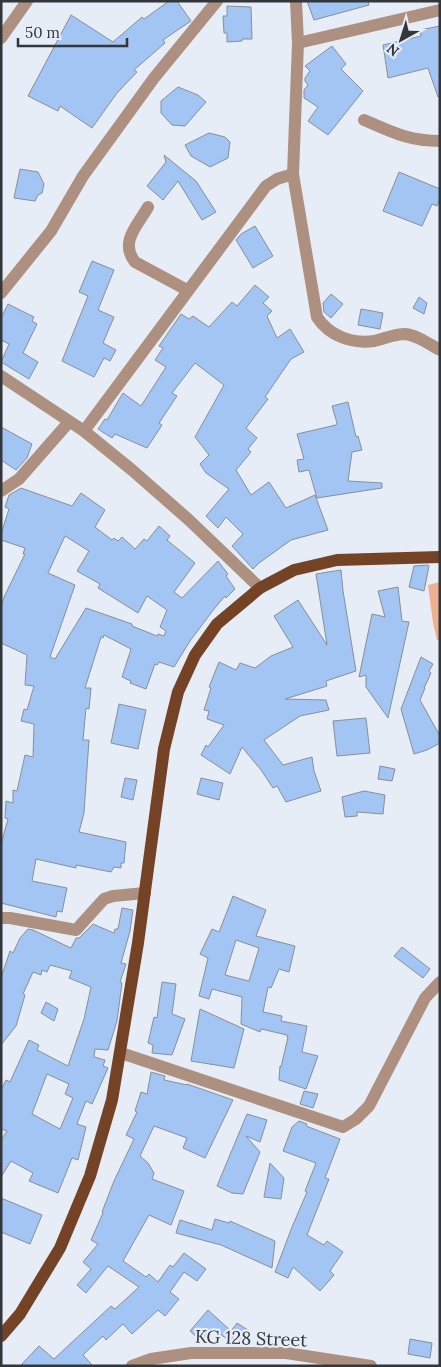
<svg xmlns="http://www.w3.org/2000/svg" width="441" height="1367" font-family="Lora,serif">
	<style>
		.green { fill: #eeb18f }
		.building { fill: #a2c5f3; stroke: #888f98; fill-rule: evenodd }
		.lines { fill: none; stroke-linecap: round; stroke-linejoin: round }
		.minor { stroke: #ad907f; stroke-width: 12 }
		.major { stroke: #744325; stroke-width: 12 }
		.labels { text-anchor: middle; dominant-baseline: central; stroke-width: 4.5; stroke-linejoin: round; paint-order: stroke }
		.street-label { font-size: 18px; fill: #33363a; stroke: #e6edf7 }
	</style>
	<rect width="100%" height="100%" fill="#e6edf7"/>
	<path class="green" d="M440,582V640H437L433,623L428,585Z"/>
	<path class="building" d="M169,1H177L191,21L163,40L165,43L134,70L137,72L117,93L92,128L60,106L58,111L28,96L71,15L113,42L142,17L144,19Z
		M307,1H368L369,5L314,20Z
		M227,6L251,7L252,39H242V41L227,42V33H224L223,16H227Z
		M440,26V96L438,97L428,68L388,78L383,45L421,36L420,30Z
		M332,46L346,64L341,69L363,91L328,135L308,121L318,107L304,98V90L308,85L305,81V78L310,71L305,66Z
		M178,87L198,95L206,102L185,126L172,125L161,113V101Z
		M209,133L225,137L230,142L228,158L210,167L191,156L185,145Z
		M164,155L196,181L216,212L202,220L178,181L163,200L147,186L166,162Z
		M20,169L38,172L44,184L42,193L38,195L35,201L14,198Z
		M399,172L440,189V199L437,206L432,204L422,226L383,211Z
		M255,226L273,256L253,268L236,240L241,234Z
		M92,261L114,270L98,310L114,317L103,343L116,350L110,361L104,358L94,377L62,361L88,296L79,292Z
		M255,285L269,297L263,303L272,311L267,316L277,338L290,329L304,352L291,359L265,397L268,399L246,428L257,438L248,449L251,452L236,470L251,495L269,482L286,508L315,495L328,530L291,540L259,563L253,569L232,546L243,534L226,517L218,528L206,516L229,489L206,473L200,464L209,455L195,437L224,385L195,363L172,393L177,396L159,423L162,425L147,448L115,434L112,438L98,429L105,419L107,420L123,393L141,406L166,367L155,360L163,348L159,346L181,314L189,319L193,316L209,327L232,302L237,306Z
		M331,294L343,304L331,318L324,312L323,303Z
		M419,297L427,303L424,314L413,308Z
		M8,304L34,317L32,321L37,324L23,353L38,362L29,379L1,362L9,344L1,340V318Z
		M361,309L383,313L380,329L358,325Z
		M348,402L356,437L358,436L362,450L352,452L348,481L382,483V488L317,498L309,470L299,472L297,460L304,459L297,434L336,425L337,423L332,406Z
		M1,427L32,444L27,458L16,470L1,460Z
		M21,488L72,506L81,493L105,510L95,527L112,540L114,538L118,541L122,537L135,549L144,539L147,541L159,526L170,536L167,540L195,563L174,592L182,598L218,561L228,574L226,576L235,589L226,598L225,596L214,609L190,641L174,667L159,662L157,665L155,664L146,689L130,683L131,681L122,677L131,649L104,635L103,638L101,637L85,688H91L89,709L86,708L83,740H89L84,813L79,832L126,842L124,863H121V868L114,867L111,872L76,865V868L36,859L32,881L67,888L62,912L57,911L56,917L1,903V844L8,819L5,818L6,801L13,803V790L17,791L25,755L33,757L34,724L21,721L24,709L27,710L34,686L25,685L27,655L1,643V607L4,597L25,554H23L25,548L1,540V534L9,509L5,507L9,495ZM65,536L89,551L77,571L100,584L98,588L138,613L147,596L167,610L160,627L166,631L164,636L158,634L157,636L132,626V624L86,608L55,659L50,657L75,585L48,573Z
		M428,565L429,566L424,591L409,587L414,566Z
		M341,570L343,591L356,671L326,681L327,686L285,699L326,700L329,710L300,716L264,740L283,765L312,757L314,771L321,791L286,802L277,786L273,788L261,770L242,747L230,774L201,755L206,745L208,747L224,725L207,719L209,711L204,710L211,688L209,687L219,662L236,670L240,663L255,668L271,656L293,647L274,616L298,600L327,645L316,574Z
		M398,587L402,621L409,622L388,718L366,687V675L359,677L372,614L385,617L378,591Z
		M421,657L433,664L429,671L431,673L424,688H425L420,700L440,736V743L427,750L414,754L401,709Z
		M119,704L146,710L138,749L111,743Z
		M366,718L370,753L337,756L333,721Z
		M380,766L395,769L392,781L378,779Z
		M125,778L137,780L133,800L121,797Z
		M201,778L223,783L219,800L197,794Z
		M364,791L385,795L383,814L357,812V816L345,817L342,797Z
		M233,896L266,910L256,936L295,946L289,972L279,969L271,988L268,987L263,1012L282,1016L281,1021L307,1026L302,1052L318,1056L306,1089L279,1080L280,1066L281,1067L288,1037H287V1035L261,1029L260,1032L241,1024L242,997L212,989L209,999L199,996L208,958L200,954L212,929L219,932ZM236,940L259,948L249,981L225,975Z
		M122,908L133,910L130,931L121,963L126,964L120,982L122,983L117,1021L108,1050L95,1049L94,1057L105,1060L103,1066L108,1068L92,1104L86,1101L77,1124L86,1127L78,1160L72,1158L58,1193L29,1181L33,1173L11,1161L1,1177V1140L7,1131L1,1129V1090L6,1080L10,1082L29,1040L39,1045L37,1050L68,1066L84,1019L91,987L69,978L72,971L50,965L47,972L42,970L41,975L33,972L23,994L25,995L16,1026L1,1045V978L10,951L13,953L20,938L28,929L33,930L71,948L76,938H79L93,924L114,933L115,929H118ZM47,1074L69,1084L65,1094L73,1098L60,1129L32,1114Z
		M402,947L430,969L423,978L394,956Z
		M162,982L176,984L172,1014L185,1019L172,1055L152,1053L153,1045L148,1043L154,1017L157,1018Z
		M46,1002L58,1009L54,1021L41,1013Z
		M200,1009L244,1029L234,1068L191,1061Z
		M151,1072L165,1076L164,1080L187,1085V1084L233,1100L205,1158L183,1148L187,1138L154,1126L140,1156L148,1163L154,1173L152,1179L184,1191L171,1225L149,1215L123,1261L146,1277L149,1274L158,1282L170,1265L173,1267L184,1253L206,1269L197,1281L184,1272L170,1292L179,1299L165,1316L158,1310L132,1334L123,1324L106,1340L103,1336L83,1355L93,1366H20L39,1346L54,1359L111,1306L115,1309L139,1287L108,1266L86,1293L77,1285L91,1269L83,1262L98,1244L91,1240L103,1213L102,1212L114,1181L134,1139L126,1135L137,1112L135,1111L141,1092L147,1094Z
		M304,1091L318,1094L313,1108L300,1104Z
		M247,1114L267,1120L260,1142L246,1136L260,1152L243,1194L232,1193L217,1186Z
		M299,1121L307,1124L306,1126L340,1139L325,1178L329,1179L307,1235L324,1245L327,1241L343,1252L330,1271L334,1275L320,1291L293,1267L288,1278L275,1272L292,1227L307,1192L305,1191L316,1163L283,1151L292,1127Z
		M270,1163L284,1178L281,1199L264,1197Z
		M1,1198L42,1215L30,1244L1,1232Z
		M215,1219L229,1223L230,1221L275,1241L272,1268L221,1245L176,1233L180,1220L212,1230Z
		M208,1310L231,1331L237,1323L251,1332L242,1345H236L214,1330L203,1343L190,1331Z
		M410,1339L432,1343L430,1358L408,1354Z"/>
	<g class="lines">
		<path class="minor" d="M296,1L298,43L293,174L317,317C329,336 352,344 374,341C384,339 394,334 405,334C417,335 429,344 440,350
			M1,38L27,1
			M298,43L440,10
			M364,120C392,132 408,141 440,141
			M148,207C138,225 119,242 135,262L187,290
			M1,293L51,231L83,176L154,78L217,1
			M1,376L84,431L132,470L189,520L260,588
			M84,431L266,186L277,179L293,174
			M1,491L19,479L69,422
			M1,918H10L76,930L104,899L113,896L145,893
			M121,1053L343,1127L356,1119L369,1106L425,998L440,982
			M132,1366L151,1359L191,1353H286L371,1366"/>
		<path class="major" d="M1,1336L20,1314L60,1248L90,1176L112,1100L138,943L164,749L178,692L195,655L217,624L260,588L294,570L337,560L440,557"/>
	</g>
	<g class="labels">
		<g class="street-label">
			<text transform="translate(251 1338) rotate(2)">KG 128 Street</text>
		</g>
	</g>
	<rect width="441" height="1367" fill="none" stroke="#33363a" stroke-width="5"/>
	<g transform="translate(401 40) rotate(219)" stroke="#e6edf7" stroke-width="4" paint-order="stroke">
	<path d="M0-4L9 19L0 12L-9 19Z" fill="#33363a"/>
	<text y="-8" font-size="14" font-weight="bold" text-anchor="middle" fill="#33363a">N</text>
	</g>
	<path d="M18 38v8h109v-8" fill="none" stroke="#33363a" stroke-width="2.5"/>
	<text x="25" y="38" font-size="15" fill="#33363a" stroke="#e6edf7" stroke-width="4" paint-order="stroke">50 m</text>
</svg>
